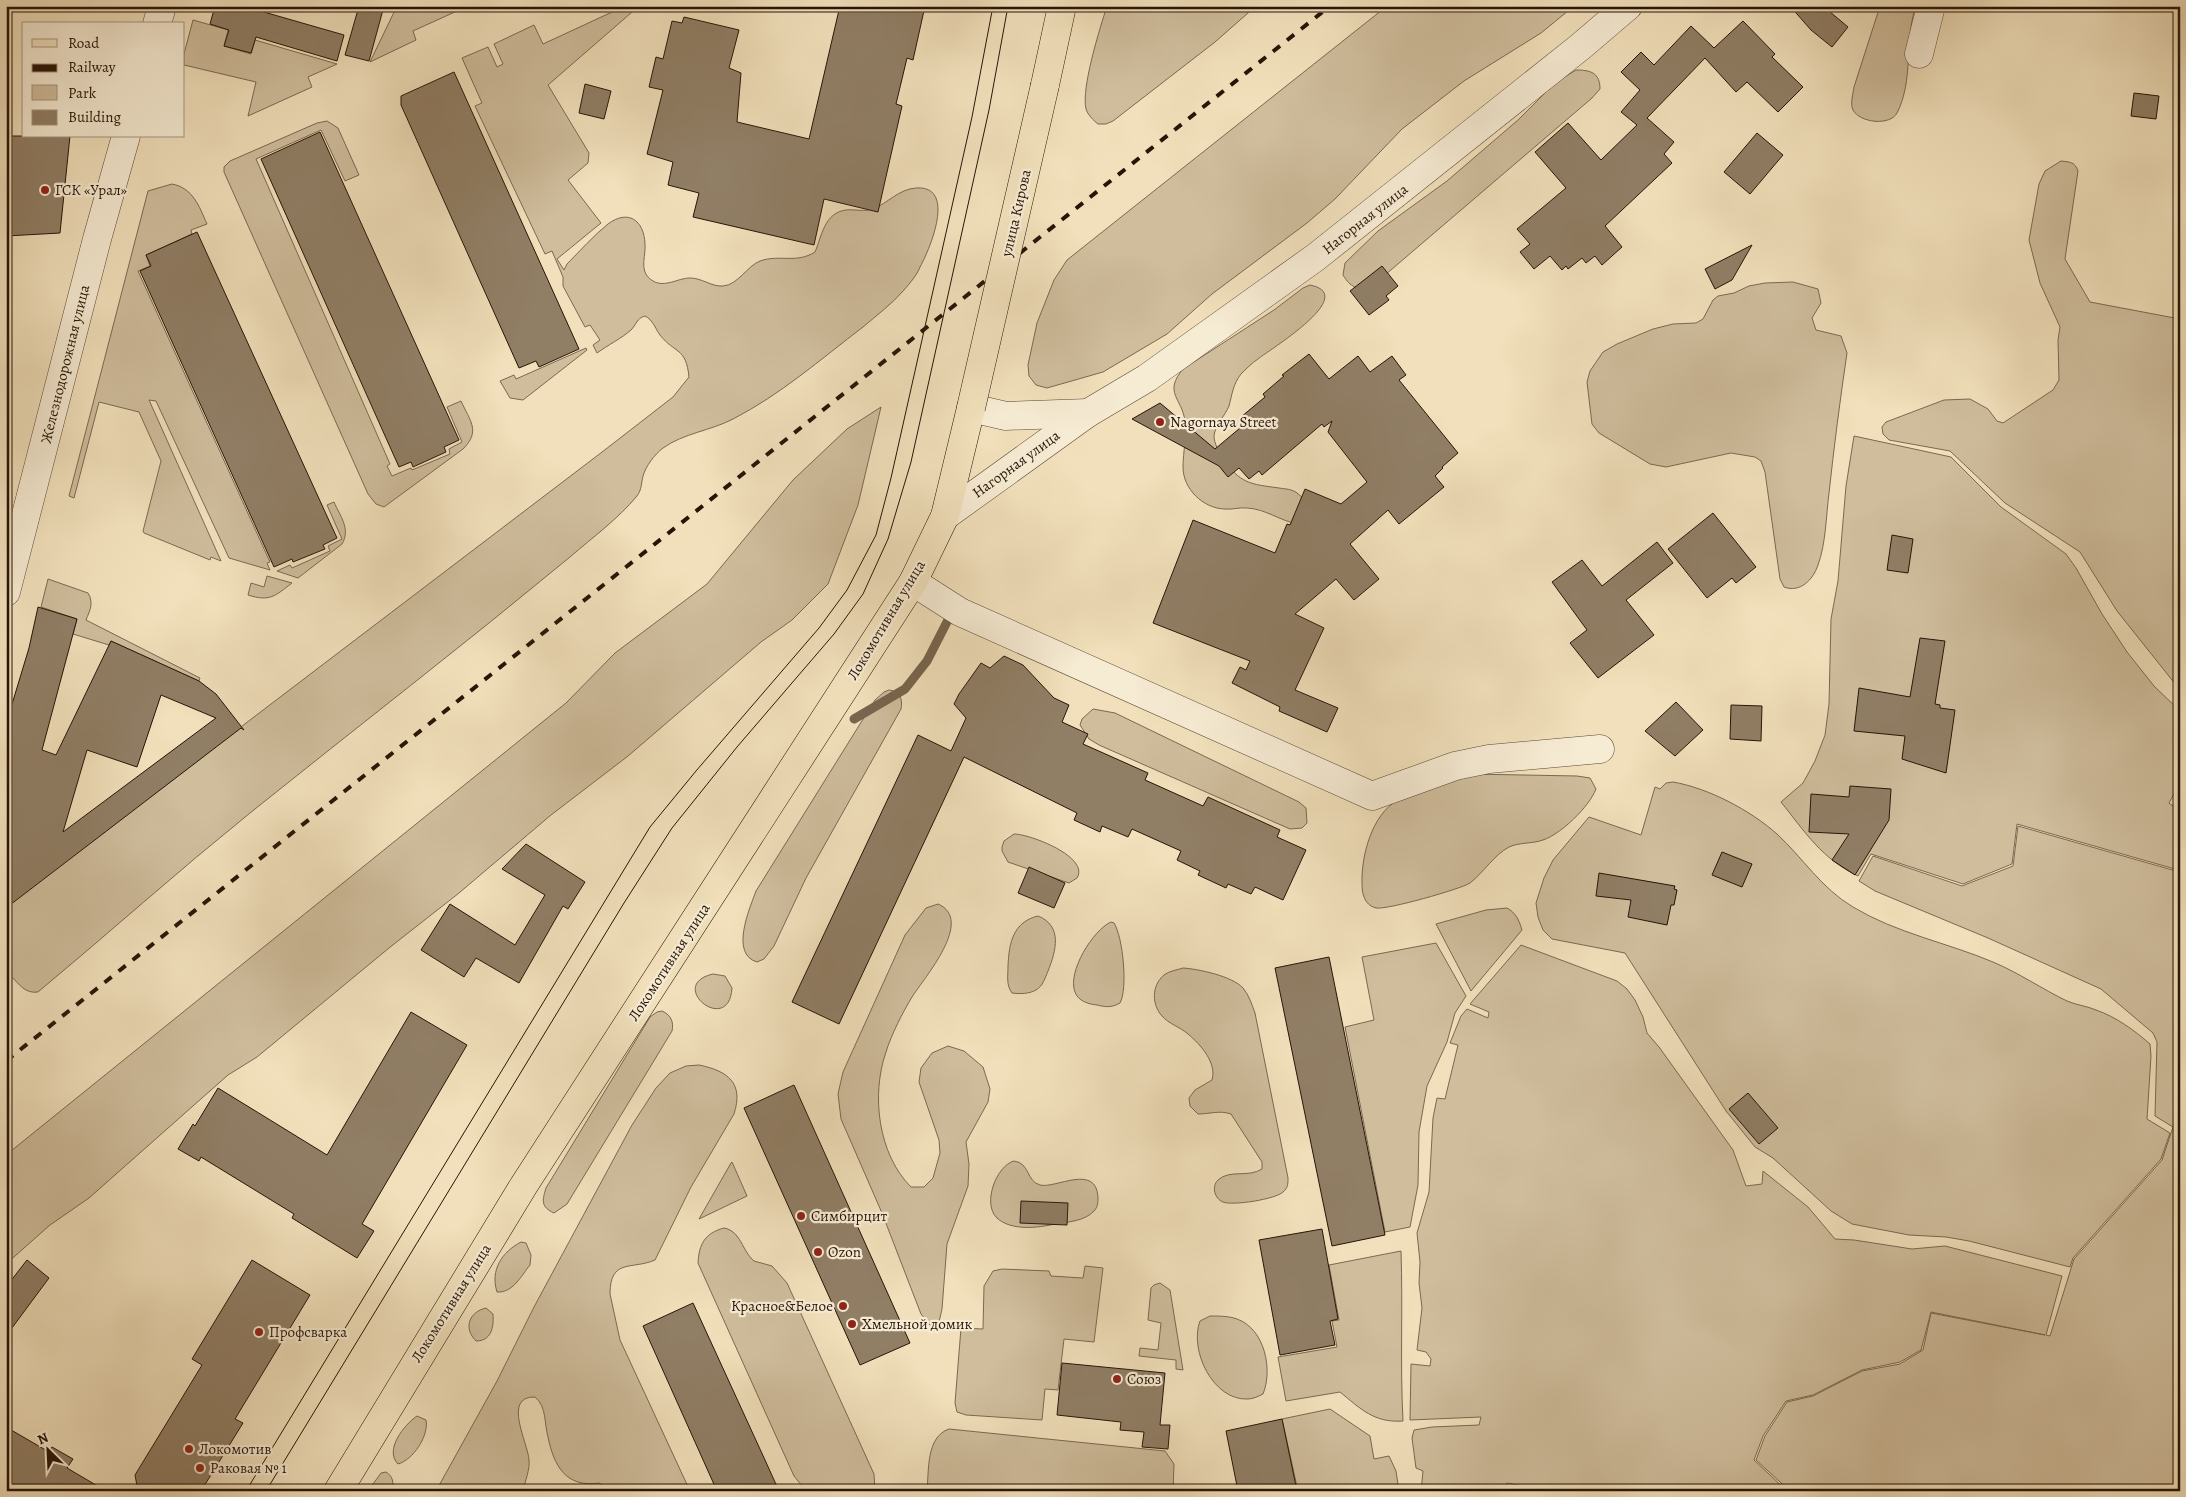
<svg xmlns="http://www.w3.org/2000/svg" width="2186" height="1497" font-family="Alegreya,serif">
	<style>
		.green { fill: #cfbd9c; stroke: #7b6852 }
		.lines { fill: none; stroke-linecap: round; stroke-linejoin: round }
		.stream { stroke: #77654e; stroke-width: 9 }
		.building { fill: #907e65; stroke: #271407; fill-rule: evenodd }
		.minor-casing { stroke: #5a4734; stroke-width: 29 }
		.major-casing { stroke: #271407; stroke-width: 29 }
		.minor { stroke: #f6ebd3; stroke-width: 28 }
		.major { stroke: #f1e0bb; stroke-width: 28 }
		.tram { stroke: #271407; stroke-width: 1 }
		.rail { stroke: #271407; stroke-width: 4; stroke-dasharray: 9 9; stroke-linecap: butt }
		.major-bridge-casing { stroke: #271407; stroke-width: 29; stroke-linecap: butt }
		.major-bridge { stroke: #f1e0bb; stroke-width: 28 }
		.poi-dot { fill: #8f2418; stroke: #f6ebd3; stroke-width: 2 }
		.labels { text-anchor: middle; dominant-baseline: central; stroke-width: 4.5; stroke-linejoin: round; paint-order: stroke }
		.poi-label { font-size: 15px; fill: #271407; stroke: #f6ebd3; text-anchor: start }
		.street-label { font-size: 15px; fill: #271407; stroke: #f6ebd3 }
	</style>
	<rect width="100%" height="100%" fill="#f1e0bb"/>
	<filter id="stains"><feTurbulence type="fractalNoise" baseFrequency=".004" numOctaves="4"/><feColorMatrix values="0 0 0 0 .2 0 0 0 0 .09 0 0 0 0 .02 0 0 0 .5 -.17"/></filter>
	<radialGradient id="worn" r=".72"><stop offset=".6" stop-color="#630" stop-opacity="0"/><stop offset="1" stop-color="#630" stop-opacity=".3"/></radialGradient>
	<!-- green -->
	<g class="green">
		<path d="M397 6H468L413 31 416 40 370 62Z"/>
		<path d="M625 6H639L548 85 589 153 588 163 568 180 601 223 557 259 564 270 567 264C580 251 593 236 608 224 628 209 644 220 645 244 646 257 638 272 653 281 665 288 678 278 690 278 702 278 712 287 723 286 738 285 747 266 760 261 780 254 796 264 815 252 822 236 824 213 846 210 855 209 863 212 873 209 888 203 899 189 916 188 957 185 930 249 920 267 917 275 910 283 904 290 892 304 877 315 863 327 821 359 780 395 733 419 710 431 684 433 663 448 654 455 646 466 643 476 641 484 642 489 637 496 618 519 593 537 570 557 465 644 357 727 250 813 178 871 109 933 38 992 25 994 19 984 11 976L6 977 7 905 606 449 673 397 689 377C686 347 675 354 660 335 655 328 653 320 645 316 637 318 636 325 631 330 622 338 608 345 597 353L593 345 600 340 590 325 585 327 563 286V277L552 251 545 254 475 106 482 103 462 58 488 47 497 67 503 64 494 44 534 25 543 44Z"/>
		<path d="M1107 6H1256L1215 42 1113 121 1106 124H1098C1093 120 1088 115 1086 109 1081 88 1100 28 1107 6Z"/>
		<path d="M1387 6H1574L1541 33 1464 81 1402 129 1335 199 1307 223 1212 294 1167 334 1103 372 1047 388 1036 385 1029 376 1028 365 1037 323 1054 280 1067 260Z"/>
		<path d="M1880 6H1916C1904 40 1914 80 1897 113 1890 126 1860 123 1853 110 1850 104 1853 94 1854 87Z"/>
		<path d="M193 20 228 30 224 46 251 54 255 40 337 64 308 77 312 87 248 116 256 82 184 65V54Z"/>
		<path d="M1576 70C1591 70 1600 73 1600 89L1592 98 1371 287C1356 289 1351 288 1343 275L1345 263 1378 231 1447 181 1518 120 1555 83Z"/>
		<path d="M327 121 338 128 359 175 345 181 321 130 256 159 390 464 387 466 392 476 411 468 412 470 450 454 449 449 462 442 447 407 461 401C470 421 481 431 463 449L384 507 376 504 368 494 224 172V167L230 161 317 123Z"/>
		<path d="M2061 161C2070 162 2075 162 2078 171L2065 259 2090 302 2180 319V690L2117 611 2080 552 2005 503 1950 451 1889 440 1883 434 1882 427 1886 422 1944 400 1970 399 1988 409 1997 421 2003 423 2053 390 2059 380 2058 340 2060 327 2040 283 2029 240 2039 184 2045 171Z"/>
		<path d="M172 184C193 188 199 206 207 224L191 230 192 234 146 255 150 266 138 271 270 562 267 563 270 570 229 558 156 401 149 400 221 561 211 557 210 560 144 533 143 531 161 461 139 412 99 402 74 498 69 496 148 191Z"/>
		<path d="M1793 282 1818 289 1821 303 1812 318 1816 330 1841 336 1847 353C1840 400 1834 447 1829 493 1826 516 1826 543 1818 565 1813 580 1800 593 1784 587L1780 579 1765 472 1761 461 1755 457 1731 453 1666 467 1650 464 1599 433 1592 424 1587 382 1590 371 1603 352 1617 344 1653 329 1673 324 1696 323 1703 319 1713 300 1718 296 1734 293 1749 286 1765 283Z"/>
		<path d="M1310 285C1360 295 1269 350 1258 359 1252 363 1246 369 1241 374 1233 384 1232 395 1229 406 1225 416 1215 425 1214 436 1214 443 1219 452 1222 457 1240 484 1250 484 1279 488 1285 489 1292 489 1297 493 1301 496 1305 500 1309 503L1298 524C1280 521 1266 509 1247 508 1240 507 1232 510 1224 509 1203 508 1183 489 1183 467 1183 452 1187 436 1185 421 1182 398 1163 393 1183 369L1274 310 1303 288Z"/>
		<path d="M586 348 587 350 523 400 510 398 500 381 514 375 516 379Z"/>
		<path d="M881 407 858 505 828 584 792 620 761 642 628 756 551 815 459 893 389 948 257 1057 228 1075 89 1198 50 1225 6 1264V1155L566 703 615 653 707 584 793 480 847 429Z"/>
		<path d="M1854 436 1951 457 2001 507 2066 554 2076 568 2102 614 2127 652 2154 686 2180 711V783L2169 803 2180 811V856L2175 869 2017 824 2012 864 1963 884 1871 854 1858 876C1822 859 1805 832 1781 802L1803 783 1815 761 1825 735 1829 704 1831 619 1838 581 1846 486Z"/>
		<path d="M334 502C340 516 351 529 342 544L298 578 277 571 290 565 292 568 330 551 328 546 342 539 327 505Z"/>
		<path d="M267 576 292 583C275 596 270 602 248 595L251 583 264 587Z"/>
		<path d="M48 579 88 593C94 603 90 610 86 620L200 678 199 681 111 641 109 645 73 634 77 619 41 607Z"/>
		<path d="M889 690C900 691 903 699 901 709L806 878 774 946 764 959 757 962C730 954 749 910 756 891L875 700 884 692Z"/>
		<path d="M1093 709 1115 713 1299 802 1306 808 1307 823 1302 828 1290 829 1099 745 1089 739 1080 725 1082 719Z"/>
		<path d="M1469 774 1577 776 1590 778 1596 789C1589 807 1561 834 1543 840 1532 844 1520 842 1509 847 1494 855 1484 872 1470 883 1461 889 1387 910 1376 908 1364 905 1362 893 1362 884 1361 856 1372 814 1398 800 1420 789 1446 783 1469 774Z"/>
		<path d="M1673 782C1708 788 1750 810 1777 834 1803 858 1821 888 1853 907 1896 933 1948 943 1993 962 2019 973 2042 989 2067 1001 2076 1005 2087 1006 2096 1010 2116 1017 2134 1030 2150 1044L2151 1056 2147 1119 2170 1133 2161 1159 2073 1258 2070 1267 1969 1241 1946 1237 1909 1235 1852 1224 1831 1211 1773 1158 1755 1147 1726 1111 1625 953 1552 939 1543 930 1538 917 1536 903 1544 878 1553 860 1589 817 1641 835 1655 787 1660 789 1666 783Z"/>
		<path d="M2018 826 2176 871 2180 862V1491H1790L1756 1460 1765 1436 1787 1402 1813 1396 1862 1371 1900 1364 1923 1350 1931 1313 2045 1335 1931 1312 1921 1350 1900 1362 1862 1370 1813 1395 1786 1401 1763 1436 1754 1460 1787 1491H1552L1507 1483 1505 1491H1421L1423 1471 1416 1468 1412 1438 1414 1430 1432 1427 1479 1425 1481 1417 1410 1420 1411 1364 1430 1366 1431 1359 1426 1352 1417 1350 1422 1308 1419 1283 1420 1262 1417 1233 1429 1192 1433 1118 1437 1098 1445 1099 1458 1045 1450 1043 1461 1016 1467 1009 1488 1018 1489 1012 1470 1004 1521 945 1617 981 1627 989 1635 1000 1643 1017 1647 1033 1659 1047 1733 1150 1746 1186 1762 1184 1763 1171 1808 1207 1835 1239 1854 1240 1912 1249 1945 1246 2062 1276 2046 1335 2050 1336 2074 1259 2162 1160 2173 1127 2155 1116 2157 1042 2153 1033 2101 989 1988 938 1875 891 1859 881 1873 856 1962 886 2013 866Z"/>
		<path d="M1014 834C1030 834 1090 857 1077 878L1069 883 1008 862 1002 851V847L1004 841Z"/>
		<path d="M938 904C975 920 924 978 912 997 903 1012 891 1035 886 1052 871 1095 878 1154 911 1187H924L933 1178 940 1153 939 1140 919 1082 921 1068 932 1053 948 1046 964 1051 983 1067 990 1089 988 1102 966 1142 969 1164 968 1186 947 1244 942 1309 939 1322 935 1325H930L921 1314 882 1213 841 1119 838 1094 843 1072 905 935 926 908Z"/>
		<path d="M1507 908C1516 913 1519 920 1522 930L1471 991 1436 924 1486 910Z"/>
		<path d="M1038 916C1063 926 1056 951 1048 971 1045 978 1043 986 1036 990 1029 994 1020 994 1012 993 1006 985 1008 976 1008 966 1009 943 1013 922 1038 916Z"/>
		<path d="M1111 922 1114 923C1123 937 1128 989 1120 1003 1111 1008 1106 1007 1097 1005 1088 1004 1078 1001 1075 992 1067 972 1093 930 1111 922Z"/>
		<path d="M1436 943 1466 996 1455 1013 1447 1042 1427 1086 1419 1132 1418 1185 1410 1227 1385 1232 1345 1027 1374 1020 1362 957Z"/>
		<path d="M1183 968C1198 969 1232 976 1243 988 1249 995 1252 1005 1255 1013L1288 1178C1288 1184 1288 1188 1283 1192 1276 1199 1233 1206 1223 1202 1215 1199 1211 1187 1218 1180 1230 1169 1248 1178 1262 1169V1162L1231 1114C1219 1110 1210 1114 1198 1114L1190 1106 1189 1098 1195 1090 1212 1080C1217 1063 1201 1045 1188 1034 1180 1027 1169 1024 1162 1016 1152 1005 1151 986 1164 975 1169 971 1177 970 1183 968Z"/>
		<path d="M713 974 725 976 732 988C729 1037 665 985 713 974Z"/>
		<path d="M662 1011C671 1015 674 1022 672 1031L567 1204 554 1213C541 1207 542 1201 546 1188L650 1017 657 1012Z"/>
		<path d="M699 1065C728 1071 744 1083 734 1114L691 1187 655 1260C632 1270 610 1258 610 1294L620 1340 690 1491H612L599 1483C566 1488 554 1466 548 1437 544 1423 547 1407 535 1397 502 1396 528 1443 529 1460 530 1470 525 1481 523 1491H436L497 1381 534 1307 632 1125 656 1088 670 1073 686 1066Z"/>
		<path d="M1014 1161C1030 1163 1026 1181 1040 1185 1055 1189 1096 1163 1098 1197 1098 1202 1098 1207 1094 1211 1085 1221 1068 1222 1055 1224 1038 1228 1011 1231 997 1218 982 1204 996 1166 1014 1161Z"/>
		<path d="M732 1162 747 1196 699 1219 731 1163Z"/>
		<path d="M724 1228C741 1231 742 1251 754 1261L772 1266 787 1283 874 1474 875 1491H806L794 1476 698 1263C699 1244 705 1233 724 1228Z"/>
		<path d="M521 1242 526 1243 531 1255 530 1265C521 1276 513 1293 497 1292 490 1270 502 1252 521 1242Z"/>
		<path d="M1401 1251C1403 1308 1400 1364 1403 1421 1374 1423 1361 1409 1340 1392L1286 1401 1278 1357 1337 1347 1332 1321 1339 1320 1329 1265Z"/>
		<path d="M1085 1266 1103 1268 1094 1342 1064 1339 1058 1390 1045 1389 1042 1420 966 1415 957 1412 955 1403 961 1328 983 1329 984 1286 993 1271 1002 1269 1049 1271 1051 1276 1083 1278Z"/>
		<path d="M1160 1283 1170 1290 1183 1370 1176 1369V1360L1139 1356 1140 1348 1158 1350 1161 1323 1148 1320 1151 1288 1154 1285Z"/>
		<path d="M486 1308 493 1314C494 1328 491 1341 476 1341 463 1328 469 1312 486 1308Z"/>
		<path d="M1210 1316C1219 1316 1229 1316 1237 1319 1265 1329 1273 1370 1263 1394 1259 1396 1253 1399 1248 1399 1213 1401 1189 1350 1200 1321Z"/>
		<path d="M1330 1409 1370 1436 1374 1459 1389 1456 1396 1471 1399 1491H1298L1282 1419Z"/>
		<path d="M417 1416 426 1420C429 1436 413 1460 398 1464 384 1450 404 1425 417 1416Z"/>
		<path d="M949 1429 1165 1451 1174 1464 1173 1491H927C929 1470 926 1437 949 1429Z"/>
		<path d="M386 1472C393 1476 394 1483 392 1491H368L381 1473Z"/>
	</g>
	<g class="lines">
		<!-- stream -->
		<path class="stream" d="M854 719 905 689 927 661 949 618"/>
	</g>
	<!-- building -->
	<g class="building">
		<path d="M215 6H243L344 35 337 61 256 37 251 53 224 46 229 30 210 24Z"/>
		<path d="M359 6H384L369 61 345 55Z"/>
		<path d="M842 6H925L913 60 907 58 896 104 902 106 878 212 824 199 814 245 693 217 699 193 668 185 673 162 647 154 663 90 649 87 656 57 663 59 672 21 682 23 684 17 739 30 729 68 741 73 737 122 809 139 839 10H841Z"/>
		<path d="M1790 6H1823L1848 27 1832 47 1811 30Z"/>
		<path d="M1743 21 1775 54 1772 57 1803 87 1778 112 1747 82 1736 92 1705 58 1647 118 1674 142 1664 154 1672 163 1605 226 1622 247 1602 265 1595 256 1586 263 1582 258 1568 269 1566 266 1562 270 1550 256 1534 269 1520 252 1530 244 1517 229 1566 188 1535 152 1568 123 1601 160 1637 125 1621 112 1640 90 1621 72 1641 52 1654 65 1691 26 1714 48Z"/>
		<path d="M454 72 579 349 539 367 536 361 519 368 401 105V96Z"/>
		<path d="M585 84 611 91 604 119 579 113Z"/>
		<path d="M2134 93 2159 96 2156 119 2131 116Z"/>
		<path d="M320 132 459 440 444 447 446 452 413 467 411 462 399 467 261 159Z"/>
		<path d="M1757 133 1783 155 1750 194 1724 172Z"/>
		<path d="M6 136H70L60 233 6 236Z"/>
		<path d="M197 232 337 538 323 545 325 549 293 562 292 559 274 567 140 271 151 266 146 255Z"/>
		<path d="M1752 245 1732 280 1715 289 1705 269Z"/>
		<path d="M1382 266 1398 286 1386 296 1389 300 1369 315 1350 291Z"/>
		<path d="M1309 354 1329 379 1358 356 1370 372 1392 356 1406 375 1399 380 1458 453 1442 467 1443 468 1435 476 1444 487 1399 524 1388 510 1350 544 1379 579 1354 600 1336 579 1295 614 1324 628 1295 690 1338 708 1327 732 1279 711 1280 707 1232 683 1240 667 1246 670 1250 661 1153 623 1193 520 1275 553 1287 524 1290 525 1305 489 1341 504 1367 482 1328 432 1332 421 1324 427 1322 424 1262 475 1259 471 1249 479 1239 468 1228 477 1219 466 1132 419 1160 403 1215 449 1246 423 1241 417 1265 397 1263 394 1284 376 1282 375Z"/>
		<path d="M1713 513 1756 567 1736 583 1732 578 1707 598 1668 549Z"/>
		<path d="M1892 535 1913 539 1908 573 1887 570Z"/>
		<path d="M1657 542 1673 563 1626 600 1654 635 1598 678 1570 643 1587 630 1552 582 1582 560 1602 586Z"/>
		<path d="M38 607 77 619 42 750 56 755 111 641 199 681 216 694 244 730 241 728 6 908V724L29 648ZM161 695 216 718 63 832 87 750 137 767Z"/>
		<path d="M1920 638 1945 641 1935 704 1940 705V708L1955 710 1946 773 1902 759 1905 736 1854 731 1859 688 1910 697Z"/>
		<path d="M1004 656 1023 665 1054 698 1069 705 1062 722 1088 734 1083 744 1148 773 1145 780 1203 806 1208 797 1280 830 1277 837 1306 850 1283 900 1255 887 1251 894 1228 884 1226 888 1198 875 1200 871 1177 860 1181 851 1132 829 1128 837 1102 826 1100 832 1074 820 1077 813 964 757 839 1024 792 1002 918 735 951 751 966 718 954 704 959 694 981 663 990 668Z"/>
		<path d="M1676 702 1703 730 1675 756 1645 731Z"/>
		<path d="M1731 705 1762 706 1761 741 1730 739Z"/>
		<path d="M1850 786 1891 789 1889 820 1855 875 1832 860 1849 834 1809 832 1811 794 1849 797Z"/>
		<path d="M526 844 585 882 568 909 563 906 519 983 476 958 464 977 421 950 450 904 515 945 545 895 502 869Z"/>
		<path d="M1722 852 1752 864 1742 887 1712 875Z"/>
		<path d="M1029 867 1065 883 1054 908 1018 893Z"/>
		<path d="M1599 873 1675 886 1674 889 1677 890 1674 905H1671L1667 925 1628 917 1631 900 1596 896Z"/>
		<path d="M1329 957 1385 1235 1332 1246 1275 968Z"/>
		<path d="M411 1012 467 1045 362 1224 374 1231 357 1258 292 1218 294 1214 201 1157 199 1161 178 1149 193 1124 195 1126 218 1088 327 1155Z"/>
		<path d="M794 1085 910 1343 860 1365 744 1108Z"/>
		<path d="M1748 1093 1778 1128 1759 1144 1729 1109Z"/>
		<path d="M1021 1201 1068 1203 1067 1225 1020 1223Z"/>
		<path d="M1322 1229 1338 1319 1330 1321 1335 1345 1280 1355 1259 1240Z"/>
		<path d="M27 1260 49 1278 6 1336V1287Z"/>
		<path d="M252 1260 310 1295 235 1419 243 1423 201 1491H138L135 1475 202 1365 192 1359Z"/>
		<path d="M693 1303 765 1460 779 1491H717L643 1326Z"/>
		<path d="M1062 1363 1165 1373 1160 1425H1170L1168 1449 1142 1447 1144 1432 1120 1430 1121 1422 1057 1415Z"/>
		<path d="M1282 1419 1297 1491H1238L1226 1431Z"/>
		<path d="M6 1427 49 1452 52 1447 73 1459 67 1468 106 1491H18L6 1484Z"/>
	</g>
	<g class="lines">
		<defs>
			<g id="minor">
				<path d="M157 24 162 6"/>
				<path d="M1919 54 1931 6"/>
				<path d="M971 408 1006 416 1088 413"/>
				<path d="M945 516 1088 413 1147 378 1316 257 1580 47 1628 6"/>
				<path d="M913 582 960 612 1372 796 1455 766 1489 759 1600 749"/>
				<path d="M6 592 97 239 126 136"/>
			</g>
			<g id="major">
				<path d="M1045 85 1062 6"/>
				<path d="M338 1491 524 1185 913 582 945 516 971 408"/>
			</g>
		</defs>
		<!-- minor casing -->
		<use href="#minor" class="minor-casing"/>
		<!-- major casing -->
		<use href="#major" class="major-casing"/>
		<!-- minor -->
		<use href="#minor" class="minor"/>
		<!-- major -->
		<use href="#major" class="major"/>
		<!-- tram -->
		<g class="tram">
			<path d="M246 1491 650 827 696 771 819 628 847 590 876 535 891 478 972 117 993 6"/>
			<path d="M266 1491 624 903 672 828 737 747 834 634 863 594 888 539 911 462 989 110 1008 6"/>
		</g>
		<!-- rail -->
		<path class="rail" d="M6 1061 1330 6"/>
		<defs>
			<path id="major-bridge" d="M971 408 1045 85"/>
		</defs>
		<!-- major-bridge casing -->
		<use href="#major-bridge" class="major-bridge-casing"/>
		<!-- major-bridge -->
		<use href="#major-bridge" class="major-bridge"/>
	</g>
	<!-- markers -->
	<g class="poi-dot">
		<circle cx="45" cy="190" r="5"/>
		<circle cx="1160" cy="422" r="5"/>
		<circle cx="801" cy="1216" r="5"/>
		<circle cx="818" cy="1252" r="5"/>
		<circle cx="843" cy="1306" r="5"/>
		<circle cx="852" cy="1324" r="5"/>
		<circle cx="259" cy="1332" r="5"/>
		<circle cx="1117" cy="1379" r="5"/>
		<circle cx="189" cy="1449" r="5"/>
		<circle cx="200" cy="1468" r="5"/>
	</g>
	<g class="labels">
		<!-- poi labels -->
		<g class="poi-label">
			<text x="55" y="190">ГСК «Урал»</text>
			<text x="1170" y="422">Nagornaya Street</text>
			<text x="811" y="1216">Симбирцит</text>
			<text x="828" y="1252">Ozon</text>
			<text x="833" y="1306" text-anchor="end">Красное&amp;Белое</text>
			<text x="862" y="1324">Хмельной домик</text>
			<text x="269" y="1332">Профсварка</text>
			<text x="1127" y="1379">Союз</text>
			<text x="199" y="1449">Локомотив</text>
			<text x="210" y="1468">Раковая № 1</text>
		</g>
		<!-- street labels -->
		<g class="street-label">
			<text transform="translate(1016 213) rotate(-77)">улица Кирова</text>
			<text transform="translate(1365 219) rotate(-38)">Нагорная улица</text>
			<text transform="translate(65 364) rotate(-76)">Железнодорожная улица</text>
			<text transform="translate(1016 464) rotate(-36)">Нагорная улица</text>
			<text transform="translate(886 620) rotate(-59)">Локомотивная улица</text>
			<text transform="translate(669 962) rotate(-57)">Локомотивная улица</text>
			<text transform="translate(451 1303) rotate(-58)">Локомотивная улица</text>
		</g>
	</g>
	<!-- margin -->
	<rect width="2186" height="1497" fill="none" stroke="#f1e0bb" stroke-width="25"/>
	<rect x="8" y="8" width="2171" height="1482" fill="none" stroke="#271407" stroke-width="2.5"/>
	<rect x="12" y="12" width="2161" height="1472" fill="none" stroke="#271407"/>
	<!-- legend -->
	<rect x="22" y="22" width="162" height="115" fill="#f6ebd3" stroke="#a39581"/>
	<rect x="32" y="39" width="25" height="8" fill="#f1e0bb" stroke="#a39581"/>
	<text x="68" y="48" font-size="15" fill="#271407">Road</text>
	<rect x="32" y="64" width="25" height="8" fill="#271407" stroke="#a39581"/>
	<text x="68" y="72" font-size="15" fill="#271407">Railway</text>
	<rect x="32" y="85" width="25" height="15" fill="#cfbd9c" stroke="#a39581"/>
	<text x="68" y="98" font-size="15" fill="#271407">Park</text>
	<rect x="32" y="110" width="25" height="15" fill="#907e65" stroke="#a39581"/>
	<text x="68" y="122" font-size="15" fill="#271407">Building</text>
	<!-- north arrow -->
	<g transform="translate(48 1450) rotate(336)" stroke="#f6ebd3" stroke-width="4" paint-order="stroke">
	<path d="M0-4L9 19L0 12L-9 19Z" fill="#271407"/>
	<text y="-8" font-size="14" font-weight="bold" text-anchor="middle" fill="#271407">N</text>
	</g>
	<rect width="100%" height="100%" filter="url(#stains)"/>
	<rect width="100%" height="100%" fill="url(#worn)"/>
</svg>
